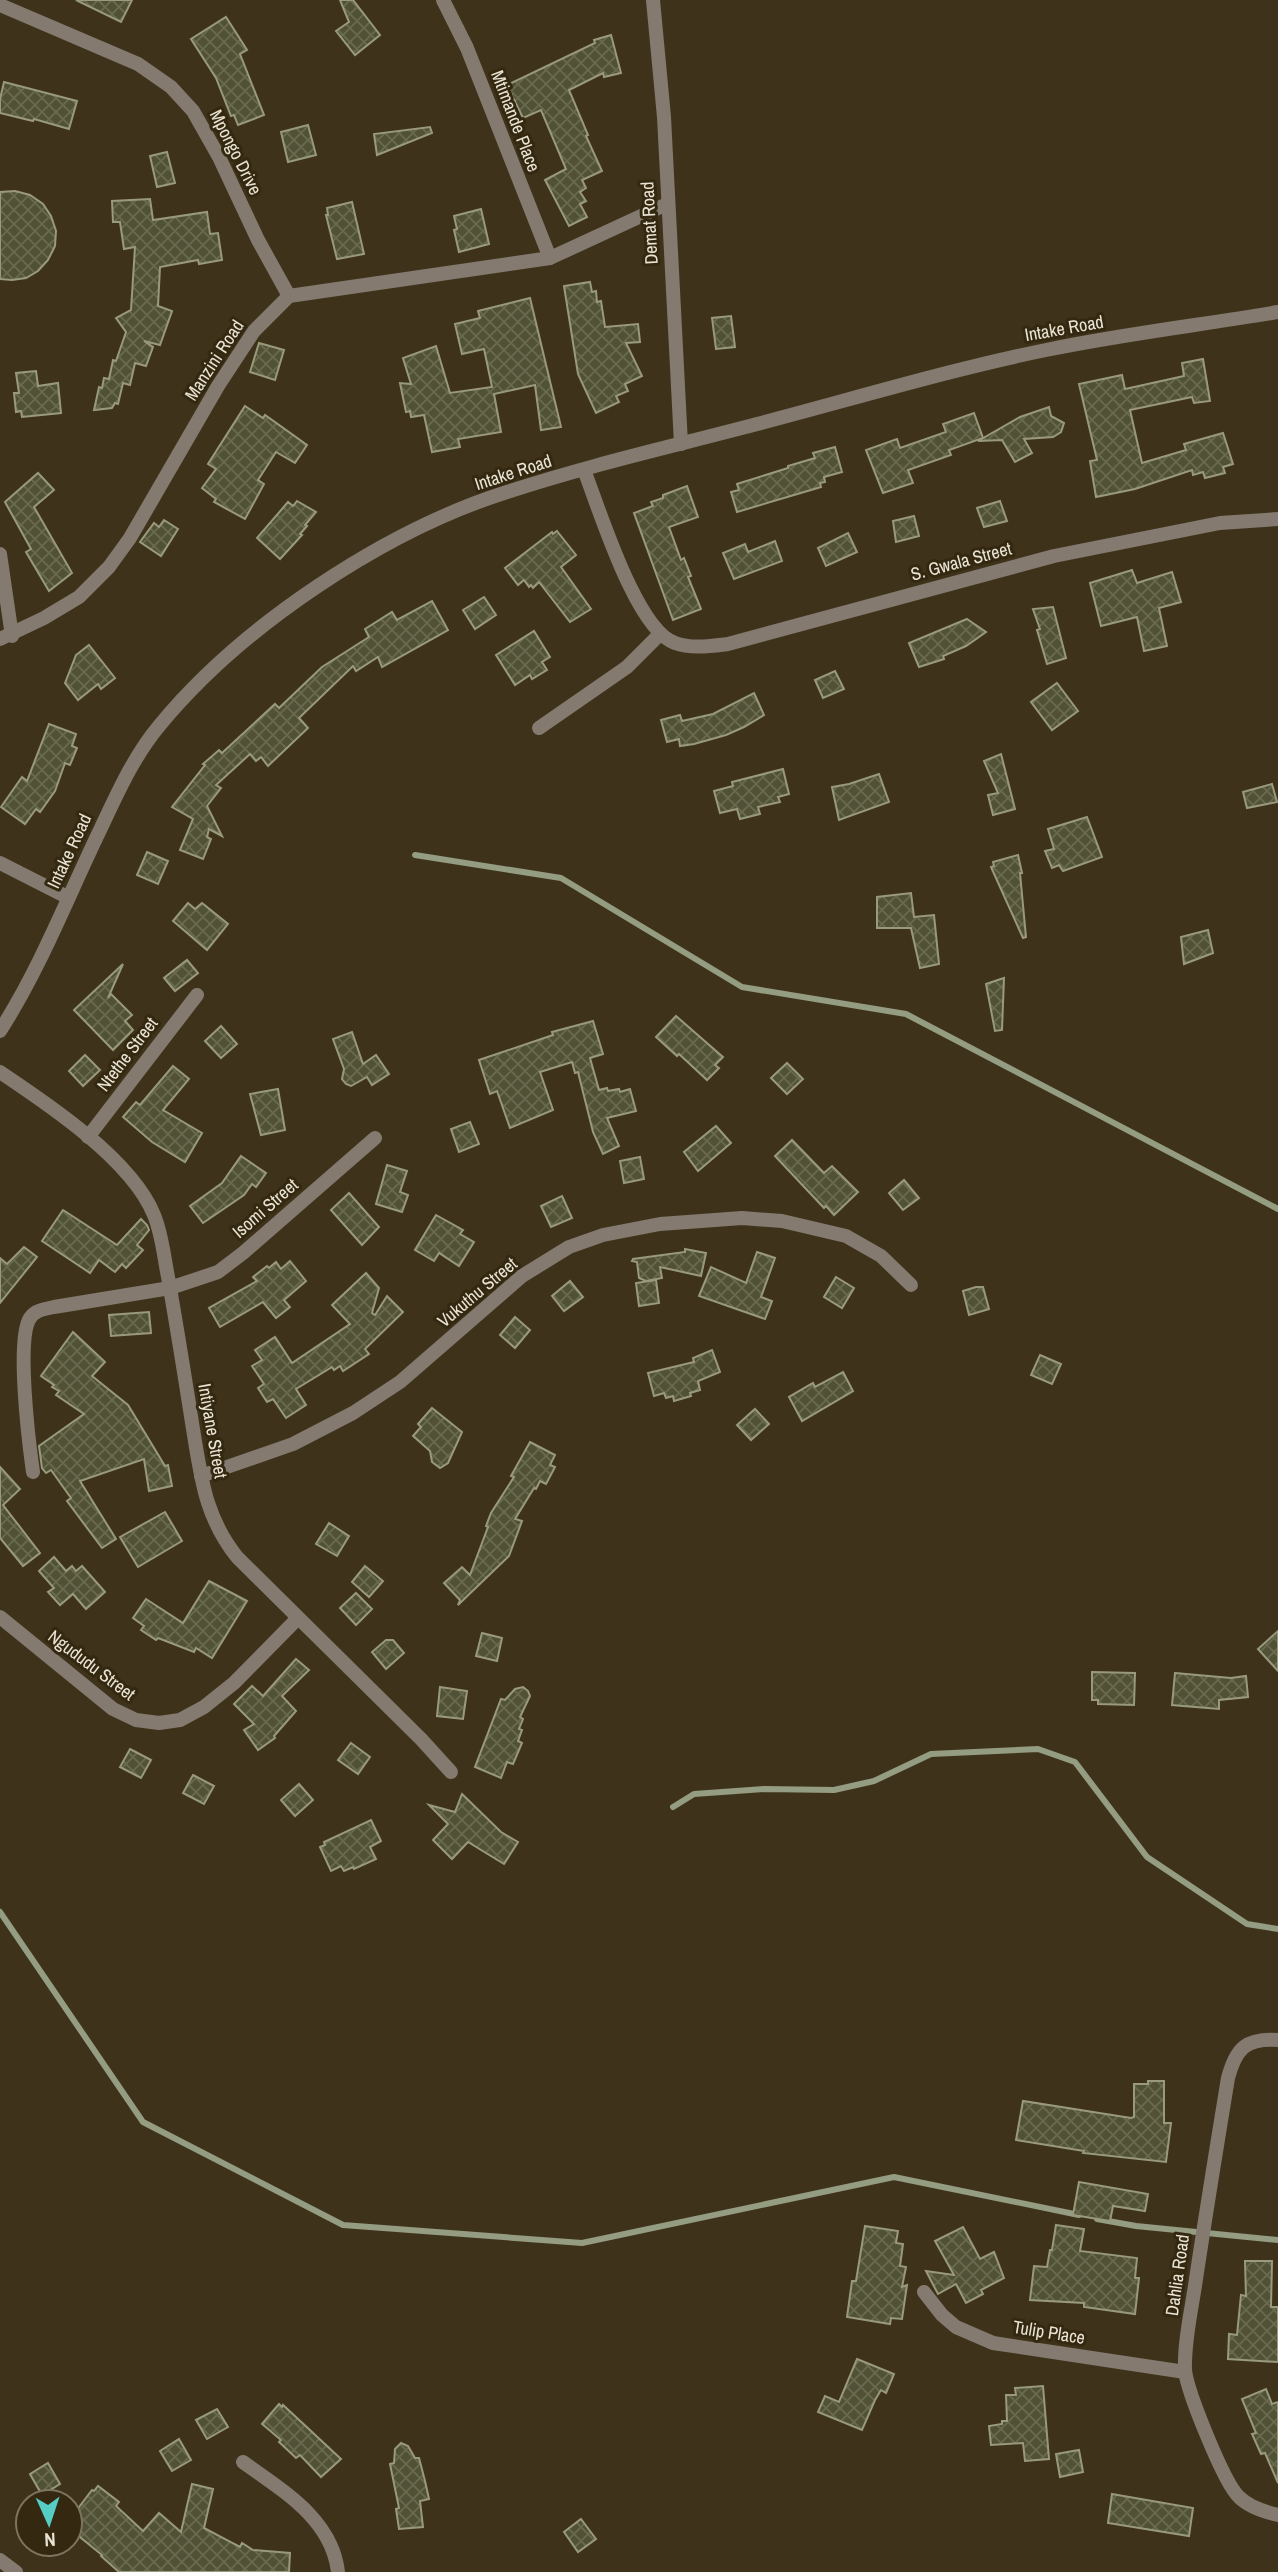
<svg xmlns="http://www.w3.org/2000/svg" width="1278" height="2572" font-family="'Archivo Narrow',sans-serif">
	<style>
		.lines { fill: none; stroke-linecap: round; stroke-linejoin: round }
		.stream { stroke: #949c81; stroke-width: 6 }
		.building { fill: url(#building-cross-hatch); stroke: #99997b; stroke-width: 2 }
		.minor { stroke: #847a70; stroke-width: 14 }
		.tertiary { stroke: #847a70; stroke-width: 14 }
		.labels { text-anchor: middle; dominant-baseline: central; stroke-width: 6; stroke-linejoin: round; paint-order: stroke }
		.street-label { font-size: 18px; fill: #eae4d5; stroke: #342910 }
	</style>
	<defs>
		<pattern id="building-cross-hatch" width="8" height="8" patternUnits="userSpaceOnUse" patternTransform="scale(1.75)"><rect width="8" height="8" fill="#515135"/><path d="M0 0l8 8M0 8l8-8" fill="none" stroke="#6a6a51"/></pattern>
	</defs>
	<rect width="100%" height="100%" fill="#3e331a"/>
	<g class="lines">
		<!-- stream -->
		<g class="stream">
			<path d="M415 855 561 878 742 987 906 1014 1278 1209"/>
			<path d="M673 1807 694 1794 764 1789 834 1790 874 1781 931 1754 1038 1749 1075 1762 1147 1857 1247 1924 1278 1929"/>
			<path d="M0 1912 143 2122 343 2225 582 2243 894 2177 1079 2215"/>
			<path d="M1097 2219 1136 2226 1278 2240"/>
		</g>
	</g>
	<!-- building -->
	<g class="building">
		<path d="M76 0H132L121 22Z"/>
		<path d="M340 0H353L380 35 355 55 336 31 349 22Z"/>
		<path d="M226 17 247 50 240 54 264 115 238 125 234 115 231 116 216 78 191 39Z"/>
		<path d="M611 35 621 73 604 77 603 73 569 90 588 135 586 136 602 171 582 180 586 188 580 192 586 201 580 204 587 217 569 226 545 180 566 169 541 110 523 118 507 85 595 43 594 40Z"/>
		<path d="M4 82 77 101 69 129 34 119 33 121 0 113V99Z"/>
		<path d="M308 125 316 155 288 162 281 132Z"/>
		<path d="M430 127 432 133 377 155 374 134Z"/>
		<path d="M167 152 175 183 157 187 150 156Z"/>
		<path d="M15 191 30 195 43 204 51 216 56 231 55 246 48 260 38 271 26 278 12 280 0 279V192Z"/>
		<path d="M150 199 153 220 207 212 210 234 218 233 222 260 199 264 198 260 160 267 158 306 172 311 160 345 144 341 153 347 146 366 135 363 130 385 123 383 118 404 115 403 112 408 94 410 99 387 102 388 104 378 109 379 113 360 116 361 126 332 116 318 131 310 135 247 124 249 120 222H113L112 201Z"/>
		<path d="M352 202 364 254 337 259 326 215H328L327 208Z"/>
		<path d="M481 209 489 244 459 252 454 230 457 229 454 216Z"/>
		<path d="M590 282 592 292 596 291 597 302 601 301 605 327 638 324 640 342 626 343 642 376 625 384 628 391 616 396 619 402 596 413 578 374 564 286Z"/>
		<path d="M530 298 561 427 541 430 535 385 494 394 501 432 458 439 460 447 432 452 424 415 411 417 410 411 406 412 400 383 411 384 403 358 436 346 450 393 492 387 484 349 462 354 455 324 480 318 478 311Z"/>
		<path d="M731 316 735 347 716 349 712 318Z"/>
		<path d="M259 343 284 350 275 380 250 372Z"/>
		<path d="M1203 359 1210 401 1194 403 1192 397 1130 410 1142 463 1186 450 1184 444 1223 433 1233 464 1223 467 1225 473 1205 478 1203 472 1193 475 1192 470 1135 489 1096 497 1090 461 1097 460 1079 384 1122 375 1125 389 1184 376 1182 363Z"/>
		<path d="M36 371 38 386 58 383 61 413 22 417 21 411 16 412 14 393H19L16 373Z"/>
		<path d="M245 406 263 418 265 415 307 445 295 463 276 452 258 480 264 484 245 519 214 502 216 499 202 488 216 469 208 464Z"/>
		<path d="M1049 407 1051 416 1064 423 1061 432 1053 437 1024 439 1032 453 1015 462 1002 440 978 441 1020 417Z"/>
		<path d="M974 413 983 438 949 450 951 455 908 470 913 483 883 493 866 450 897 439 900 448 946 432 943 424Z"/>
		<path d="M835 447 842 472 824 477 825 482 820 483 821 487 737 512 731 492 739 490 737 484 788 468V466L815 458 813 453Z"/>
		<path d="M38 473 54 490 34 507 72 573 49 591 26 552 31 549 5 502Z"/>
		<path d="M687 486 698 517 669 527 681 560 684 558 691 576 688 577 701 609 673 620 634 513 653 506 651 502 663 498V495Z"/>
		<path d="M297 501 316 512 305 525 307 526 300 534 302 535 280 559 257 538 288 502 293 506Z"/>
		<path d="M1000 501 1007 521 984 527 977 508Z"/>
		<path d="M914 516 919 536 896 542 893 521Z"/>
		<path d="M164 520 178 529 161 556 140 542 154 523 159 527Z"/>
		<path d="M557 531 576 555 561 567 591 609 570 622 539 582 533 588 531 585 529 587 524 580 518 585 505 568 552 532 553 534Z"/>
		<path d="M848 533 857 552 826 566 818 548Z"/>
		<path d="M775 541 782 561 734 579 723 553 745 544 748 552Z"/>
		<path d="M1132 570 1137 583 1172 572 1181 602 1159 608 1167 646 1144 651 1137 617 1101 626 1090 583Z"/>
		<path d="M484 597 496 615 475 629 463 610Z"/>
		<path d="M432 601 448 630 382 667 378 657 356 671 353 666 299 718 308 728 268 766 261 757 256 761 250 754 216 785 221 788 207 806 222 836 209 829 207 837 211 839 203 859 180 850 193 819 172 807 205 765 203 764 219 750 222 753 275 704 279 708 322 667 369 637 365 629 392 612 397 620Z"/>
		<path d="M1053 607 1066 658 1047 664 1037 630 1040 629 1033 609Z"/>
		<path d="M967 619 986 632 966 646 943 656 944 659 919 667 909 643Z"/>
		<path d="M534 631 550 657 542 662 547 670 532 679 530 675 515 685 496 655Z"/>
		<path d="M89 645 115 678 101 689 98 684 78 700 65 683 76 655Z"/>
		<path d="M835 671 844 689 823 698 815 680Z"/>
		<path d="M1057 683 1078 711 1052 730 1031 702Z"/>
		<path d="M754 693 764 715 744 727 726 735 694 744 680 746 679 739 667 742 661 720 680 715 682 721 713 714Z"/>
		<path d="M49 724 76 734 72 746 77 748 70 765 65 763 55 791 40 812 36 809 25 824 1 807 22 777 27 781Z"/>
		<path d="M1001 754 1015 809 993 815 988 795 998 793 984 761Z"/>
		<path d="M783 769 789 794 778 797 780 802 758 807 760 814 740 819 737 809 720 813 714 791 733 786 732 782Z"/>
		<path d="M879 774 889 802 839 820 832 787 849 784Z"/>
		<path d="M1272 784 1277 802 1247 808 1243 792Z"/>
		<path d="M1087 817 1102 857 1063 871 1059 865 1052 868 1045 851 1054 849 1048 829Z"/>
		<path d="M147 852 168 861 158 884 137 875Z"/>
		<path d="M1018 855 1022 873H1020L1026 937 1023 938 991 867 994 866 993 862Z"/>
		<path d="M911 893 914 917 934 915 939 964 920 968 911 928H877V897Z"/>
		<path d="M188 903 195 909 202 903 228 924 207 950 173 921Z"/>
		<path d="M1208 930 1213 953 1184 964 1181 937Z"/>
		<path d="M187 960 198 973 175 991 164 978Z"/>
		<path d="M123 964 108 998 111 994 132 1015 125 1021 133 1030 113 1050 74 1010Z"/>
		<path d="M1004 978 1002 1030 995 1031 986 984Z"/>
		<path d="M676 1016 723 1057 715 1065 719 1068 707 1080 679 1054 677 1056 656 1037Z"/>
		<path d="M593 1021 603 1054 590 1058 599 1090 607 1088 608 1091 619 1089 620 1092 630 1089 636 1111 607 1118 619 1146 603 1154 593 1132 578 1072 575 1073 572 1062 540 1072 553 1110 510 1128 497 1091 490 1094 479 1060 553 1035 552 1032Z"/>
		<path d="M221 1026 237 1044 221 1058 205 1041Z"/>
		<path d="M352 1032 363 1064 376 1055 389 1074 372 1085 367 1077 351 1086 346 1084 342 1079 344 1069 333 1039Z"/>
		<path d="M85 1055 100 1070 83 1086 69 1071Z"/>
		<path d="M787 1063 803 1079 787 1094 771 1078Z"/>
		<path d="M173 1066 189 1079 163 1110 202 1133 185 1162 152 1142 123 1117 136 1102 140 1105Z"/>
		<path d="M278 1089 285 1130 261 1135 250 1094Z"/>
		<path d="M470 1122 479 1144 459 1152 451 1129Z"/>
		<path d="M716 1126 731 1143 698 1171 684 1152Z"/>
		<path d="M792 1140 824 1173 832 1166 858 1192 834 1215 826 1206 824 1208 775 1156Z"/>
		<path d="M241 1156 266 1173 256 1187 252 1184 244 1195 203 1223 190 1206 222 1183Z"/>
		<path d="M640 1157 644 1179 624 1183 620 1161Z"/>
		<path d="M387 1165 407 1171 400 1192 408 1195 402 1212 376 1204Z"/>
		<path d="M904 1180 919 1198 903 1210 889 1193Z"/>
		<path d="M349 1193 379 1227 362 1245 331 1210Z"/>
		<path d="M562 1196 572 1218 551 1227 541 1206Z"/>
		<path d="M63 1210 117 1245 141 1219 147 1225 149 1230 137 1245 143 1250 126 1268 122 1264 115 1272 99 1260 90 1273 42 1241Z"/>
		<path d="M436 1215 463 1230 460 1234 474 1242 459 1266 439 1253 434 1261 415 1250Z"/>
		<path d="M24 1247 37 1257 0 1303V1258L7 1264Z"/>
		<path d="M685 1249 706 1253 701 1276 660 1267 662 1278 646 1281 639 1278 637 1262 632 1261 633 1259 685 1252Z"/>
		<path d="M757 1252 775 1258 761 1297 772 1301 765 1319 699 1296 711 1267 746 1283Z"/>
		<path d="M290 1261 306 1281 284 1300 290 1307 276 1318 263 1302 220 1327 209 1308 257 1281 253 1277 267 1266 269 1268 276 1262 281 1269Z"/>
		<path d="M366 1273 379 1288 372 1313 375 1315 387 1296 403 1312 365 1349 369 1354 343 1371 340 1366 334 1370 332 1367 296 1389 306 1405 286 1418 273 1399 267 1402 258 1388 264 1384 252 1366 262 1360 255 1350 275 1337 292 1363 350 1324 332 1305Z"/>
		<path d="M836 1277 854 1288 842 1308 824 1297Z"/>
		<path d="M656 1280 659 1303 639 1306 636 1283Z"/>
		<path d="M570 1281 583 1297 564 1311 552 1296Z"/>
		<path d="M976 1287H983L989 1309 969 1315 963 1291Z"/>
		<path d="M149 1312 151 1333 111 1336 109 1315Z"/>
		<path d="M515 1317 530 1330 515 1348 500 1335Z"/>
		<path d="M73 1332 105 1362 92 1376 128 1405 165 1466 168 1465 172 1486 149 1491 144 1459 80 1481 116 1539 102 1548 67 1501 71 1498 51 1470 46 1473 42 1468 39 1446 84 1414 56 1395 59 1391 52 1387 54 1385 41 1376Z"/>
		<path d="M712 1350 720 1372 698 1381 700 1390 690 1393 691 1396 674 1401 673 1396 666 1398 664 1393 654 1396 648 1373 694 1362 693 1358Z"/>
		<path d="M1040 1355 1061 1364 1052 1384 1031 1375Z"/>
		<path d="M843 1372 853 1391 802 1421 789 1397 813 1383 815 1387Z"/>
		<path d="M432 1408 462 1432 448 1463 440 1468 432 1462 430 1451 413 1436 421 1427 418 1424Z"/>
		<path d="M755 1409 769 1424 751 1440 737 1425Z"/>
		<path d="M530 1442 555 1455 550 1465 555 1467 546 1484 540 1481 536 1489 534 1488 515 1519 522 1521 509 1556 458 1605 460 1600 444 1583 462 1567 470 1575 488 1527 486 1526 491 1513 514 1477 511 1476Z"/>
		<path d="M0 1467 20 1489 3 1505 40 1553 23 1566 0 1538Z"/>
		<path d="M165 1512 182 1541 138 1567 120 1537Z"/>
		<path d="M329 1523 349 1536 337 1556 316 1544Z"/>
		<path d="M54 1557 66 1571 72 1566 76 1571 82 1566 105 1592 86 1609 73 1594 60 1605 48 1592 54 1588 39 1571Z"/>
		<path d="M365 1566 383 1581 369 1597 352 1582Z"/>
		<path d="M209 1581 247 1601 212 1658 196 1648 194 1652 158 1638 156 1640 141 1630 144 1626 133 1618 146 1599 183 1623Z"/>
		<path d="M356 1593 372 1609 356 1625 340 1608Z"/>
		<path d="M1278 1631V1671L1258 1649Z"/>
		<path d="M482 1633 502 1638 497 1661 476 1656Z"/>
		<path d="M386 1640H393L404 1653 386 1669 372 1652Z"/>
		<path d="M296 1659 309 1670 282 1696 296 1711 274 1736 275 1738 258 1750 244 1730 254 1724 234 1704 252 1686 263 1696Z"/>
		<path d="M1092 1672 1135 1673 1134 1705 1098 1704V1700H1092Z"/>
		<path d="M1175 1673 1231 1678 1246 1676 1248 1697 1219 1700V1709L1172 1705Z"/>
		<path d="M440 1687 467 1691 463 1719 437 1716Z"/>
		<path d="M523 1687 528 1691 530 1696 520 1717 523 1719 519 1729 522 1730 518 1741 522 1743 513 1764 507 1762 501 1778 475 1767 501 1699 505 1700 515 1689Z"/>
		<path d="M351 1743 370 1757 358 1774 338 1760Z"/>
		<path d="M130 1749 151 1760 141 1778 120 1767Z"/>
		<path d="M193 1775 214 1786 204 1804 183 1793Z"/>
		<path d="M299 1784 313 1800 295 1816 281 1800Z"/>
		<path d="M462 1794 501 1832 518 1842 504 1864 468 1842 452 1859 433 1840 448 1824 429 1805 455 1812Z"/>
		<path d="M371 1820 381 1841 370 1847 376 1859 354 1869 353 1867 344 1871 341 1866 331 1871 320 1847 325 1845 324 1842Z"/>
		<path d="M1148 2081H1164V2123H1171L1166 2162 1083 2153 1084 2151 1016 2140 1023 2101 1131 2118 1134 2117V2084H1148Z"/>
		<path d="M1079 2182 1148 2194 1145 2211 1113 2206 1110 2221 1073 2215Z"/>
		<path d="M1056 2225 1084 2229 1080 2251 1137 2258 1135 2278H1139L1135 2314 1084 2307V2303L1030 2300 1034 2266 1047 2267 1050 2250H1052Z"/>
		<path d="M865 2226 898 2231 896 2243 903 2244 900 2266 906 2267 902 2287 907 2285 902 2319 891 2318 890 2324 847 2317 852 2281H856Z"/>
		<path d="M963 2227 980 2259 994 2252 1004 2278 981 2290 983 2294 966 2303 956 2284 938 2294 926 2271 954 2275 935 2241Z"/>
		<path d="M1245 2261H1272L1271 2307H1278V2362L1228 2359 1229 2334 1237 2335 1241 2295 1246 2296Z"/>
		<path d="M857 2359 894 2374 886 2393 881 2390 875 2400 862 2430 818 2412 825 2396 839 2402Z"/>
		<path d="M1043 2386 1049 2459 1025 2461 1023 2443 991 2445 989 2426 1002 2424V2421H1007L1006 2395H1016L1015 2388Z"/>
		<path d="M1266 2389 1272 2404 1278 2402V2483L1265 2453 1261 2454 1252 2434 1256 2433 1242 2399Z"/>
		<path d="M279 2404 282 2407 283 2405 341 2459 321 2477 300 2455 296 2458 279 2442 281 2440 262 2424Z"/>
		<path d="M217 2409 228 2427 207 2439 196 2420Z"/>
		<path d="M179 2439 191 2460 172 2471 160 2451Z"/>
		<path d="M401 2443 408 2446 415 2458H419L425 2481 429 2499 420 2501 423 2527 399 2529 396 2509 399 2508 390 2464 394 2463 395 2449Z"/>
		<path d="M1079 2450 1083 2472 1060 2477 1056 2454Z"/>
		<path d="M48 2463 60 2484 42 2495 30 2474Z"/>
		<path d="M192 2484 213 2489 204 2528 240 2547 242 2543 253 2550 290 2553 289 2572H119L101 2556 102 2555 70 2529V2519L92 2490 94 2491 98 2486 119 2502 116 2506 143 2531 159 2513 181 2532Z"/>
		<path d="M1112 2494 1193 2508 1189 2536 1108 2523Z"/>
		<path d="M581 2519 596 2539 578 2552 564 2532Z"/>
	</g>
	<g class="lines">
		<!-- minor -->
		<g class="minor">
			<path d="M443 0 467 48 550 258"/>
			<path d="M0 5 138 64 171 87 193 111 219 157 258 240 289 296"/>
			<path d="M584 470C599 508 636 630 675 643 691 649 711 646 728 644L1054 556 1220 523 1278 519"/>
			<path d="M0 554 12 636"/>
			<path d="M0 639 44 618 79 597 109 567 130 538 218 386 254 331 289 296 550 258 667 204"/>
			<path d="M539 728 627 667 660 634"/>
			<path d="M0 863 67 897"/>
			<path d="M0 1072C48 1104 132 1160 154 1215 162 1234 164 1257 168 1277 177 1327 185 1378 193 1429 201 1477 205 1517 237 1557L421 1739 451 1772"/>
			<path d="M88 1137 197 995"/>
			<path d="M33 1472C29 1444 16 1339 30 1318 35 1310 45 1309 54 1307L170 1288 218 1272 243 1253 375 1138"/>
			<path d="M201 1476 293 1444 353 1413 400 1382 522 1276 569 1247 603 1235 660 1224 742 1218 782 1221 846 1236 881 1256 911 1285"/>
			<path d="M0 1617 113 1709 136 1720 159 1723 180 1720 204 1707 234 1683 298 1618"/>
			<path d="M1278 2040C1246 2038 1236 2048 1228 2078 1217 2145 1206 2212 1196 2279 1192 2308 1184 2340 1185 2370 1187 2391 1224 2483 1239 2497 1249 2507 1265 2512 1278 2515"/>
			<path d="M924 2292 942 2315 956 2327 993 2343 1185 2372"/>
			<path d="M243 2462C283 2491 332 2519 338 2572"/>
			<path d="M0 2560 16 2572"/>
		</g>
		<!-- tertiary -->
		<g class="tertiary">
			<path d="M653 0 664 117 681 444"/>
			<path d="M0 1031C41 967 68 896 101 828 118 792 134 756 159 726 241 626 384 531 507 492 589 465 674 446 757 424 853 399 948 370 1046 350 1122 334 1201 325 1278 312"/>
		</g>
	</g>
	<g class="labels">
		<!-- street labels -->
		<g class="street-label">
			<text transform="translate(516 121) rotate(69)">Mtimande Place</text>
			<text transform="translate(236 152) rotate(63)">Mpongo Drive</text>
			<text transform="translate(649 223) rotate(-93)">Demat Road</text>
			<text transform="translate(1064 328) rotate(-10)">Intake Road</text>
			<text transform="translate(214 360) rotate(-57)">Manzini Road</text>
			<text transform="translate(513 472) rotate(-18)">Intake Road</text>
			<text transform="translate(961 561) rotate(-15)">S. Gwala Street</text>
			<text transform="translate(69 851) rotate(-65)">Intake Road</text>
			<text transform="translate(127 1054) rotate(-53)">Ntethe Street</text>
			<text transform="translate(265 1208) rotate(-41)">Isomi Street</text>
			<text transform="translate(477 1292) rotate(-40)">Vukuthu Street</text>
			<text transform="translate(213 1431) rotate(80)">Intiyane Street</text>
			<text transform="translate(92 1665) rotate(37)">Ngududu Street</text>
			<text transform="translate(1177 2275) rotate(-82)">Dahlia Road</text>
			<text transform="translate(1049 2332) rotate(9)">Tulip Place</text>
		</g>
	</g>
	<!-- north arrow -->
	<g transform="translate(49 2523) rotate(177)"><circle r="33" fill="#342910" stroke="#7d745f" stroke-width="2"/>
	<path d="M0-5L12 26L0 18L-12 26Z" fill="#55cec5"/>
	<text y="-10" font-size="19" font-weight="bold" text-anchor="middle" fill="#eae4d5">N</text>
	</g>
</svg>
